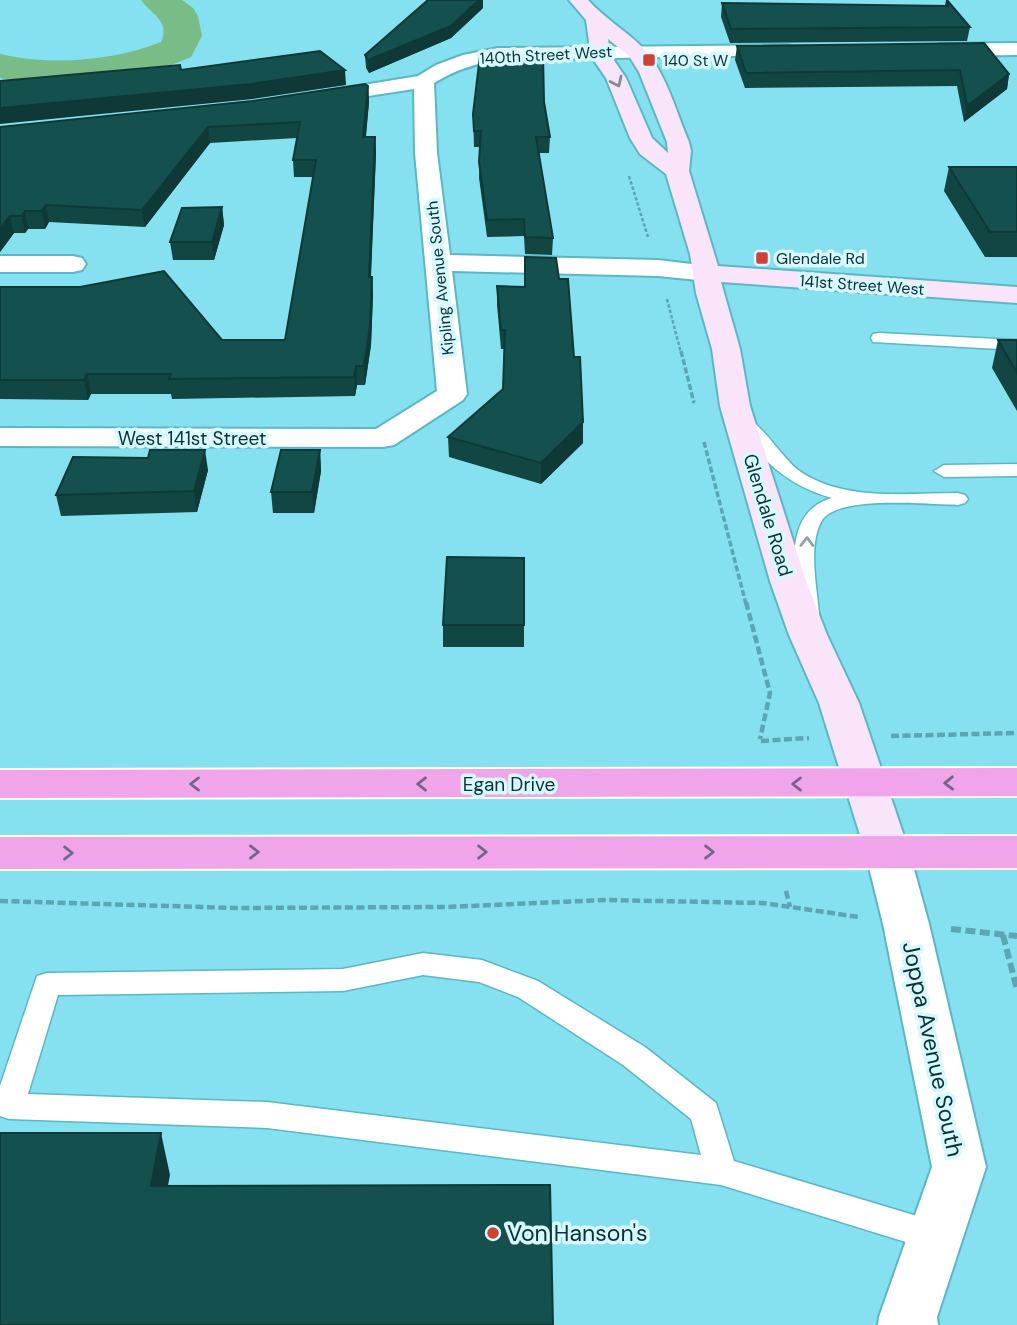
<svg xmlns="http://www.w3.org/2000/svg" width="1017" height="1325" font-family="'DM Sans',sans-serif">
	<style>
		.lines { fill: none; stroke-linecap: round; stroke-linejoin: round }
		.river { fill: #7abc87; fill-rule: evenodd }
		.lane-casing { stroke: #5bb7c6; stroke-width: 3 }
		.street-casing { stroke: #5bb7c6; stroke-width: 4 }
		.secondary-casing { stroke: #5bb7c6; stroke-width: 4 }
		.highway-casing { stroke: #fff; stroke-width: 4 }
		.path-far3 { stroke: #5ba6b2; stroke-width: 2.5; stroke-dasharray: 3.5 2; stroke-linecap: butt }
		.path-far2 { stroke: #5ba6b2; stroke-width: 3.5; stroke-dasharray: 6 2.5; stroke-linecap: butt }
		.path-far1 { stroke: #5ba6b2; stroke-width: 4.5; stroke-dasharray: 8 3.5; stroke-linecap: butt }
		.path { stroke: #5ba6b2; stroke-width: 6; stroke-dasharray: 10 4.5; stroke-linecap: butt }
		.lane { fill: #fff; fill-rule: evenodd }
		.street { fill: #fff; fill-rule: evenodd }
		.secondary { fill: #fae4f9; fill-rule: evenodd }
		.highway { fill: #f0a5ea; fill-rule: evenodd }
		.wall { fill: #114643 }
		.shaded-wall { fill: #0e3937 }
		.building { fill: #14514e; stroke: #0e3937; stroke-width: 2 }
		.oneway { stroke: #828c99 }
		.oneway2 { stroke: #90a3a6 }
		.oneway3 { stroke: #716689 }
		.poi-dot { fill: #cf4233; stroke: #d6f8fe; stroke-width: 2.5 }
		.labels { text-anchor: middle; dominant-baseline: central; stroke-width: 7; stroke-linejoin: round; paint-order: stroke }
		.far-street-label { font-size: 16px; fill: #093339; stroke: #d6f8fe }
		.far-poi-label { font-size: 16px; fill: #093339; stroke: #d6f8fe; text-anchor: start }
		.street-label { font-size: 19px; fill: #093339; stroke: #d6f8fe }
		.near-street-label { font-size: 23px; fill: #093339; stroke: #d6f8fe }
		.near-poi-label { font-size: 23px; fill: #093339; stroke: #d6f8fe; text-anchor: start }
	</style>
	<rect width="100%" height="100%" fill="#85e0f0"/>
	<g class="lines">
		<!-- river -->
		<path class="river" d="M141 0H182L193 8 198 16 202 36 191 57C133 82 61 93 0 78V54C51 66 113 61 161 42 171 21 151 14 141 0Z"/>
		<defs>
			<g id="lane">
				<path d="M879 333 1017 340V350L873 342 871 338 873 334Z"/>
				<path d="M744 417C760 421 782 458 798 470 843 502 906 493 958 493L965 495 968 499 965 503 958 505C929 505 835 494 821 522 808 547 817 587 819 614L816 619H800L797 614C795 574 782 512 832 498 788 486 761 460 735 423Z"/>
				<path d="M1017 464V476L944 477 934 471 944 465Z"/>
				<path d="M423 953 482 960 538 981 645 1047 716 1103 734 1161 947 1225 952 1236 947 1247 935 1251 721 1185 267 1128 9 1119 0 1116V1086L37 976 47 973 343 969ZM423 975 479 982 518 997 623 1065 691 1119 701 1155 267 1102 28 1094 58 995 343 991Z"/>
			</g>
			<g id="street">
				<path d="M1017 43V55L939 56 929 50 939 44Z"/>
				<path d="M787 45 794 47 797 51 794 55 498 60C474 64 455 70 434 83L437 153 450 255 658 260 716 267 720 273 716 279 707 281 658 276 452 271 467 394 463 400 394 445 383 447 0 446V428L376 429 437 391 415 153 414 89 316 104 309 102 306 98 309 94 418 76 436 65 463 55 498 48Z"/>
				<path d="M0 256H73L82 258 86 264 82 270 73 272H0Z"/>
				<path d="M887 835 903 840 909 851 929 924 986 1167 937 1317 938 1325H878L879 1317 932 1167 883 924 865 851 871 840Z"/>
			</g>
			<path id="secondary" d="M569 0H588C604 18 625 30 642 47 666 71 676 112 689 142L691 151 689 171 718 266 1017 287V303L721 282 740 349 750 406 806 581 827 635 859 703 909 851 903 862 887 867 871 862 865 851 819 703 789 635 770 581 720 406 712 349 696 293 690 254 666 174 640 154 630 138 606 78 591 56 586 20ZM608 39 629 56 639 72 667 142 668 153 652 138 626 78 611 56Z"/>
			<g id="highway">
				<path d="M1017 768V796L0 798V770Z"/>
				<path d="M1017 836V868L0 869V837Z"/>
			</g>
		</defs>
		<!-- lane casing -->
		<use href="#lane" class="lane-casing"/>
		<!-- street casing -->
		<use href="#street" class="street-casing"/>
		<!-- secondary casing -->
		<use href="#secondary" class="secondary-casing"/>
		<!-- highway casing -->
		<use href="#highway" class="highway-casing"/>
		<!-- path-far3 -->
		<g class="path-far3">
			<path d="M629 176 648 237"/>
			<path d="M667 299 681 353"/>
		</g>
		<!-- path-far2 -->
		<g class="path-far2">
			<path d="M681 351 694 403"/>
			<path d="M704 442 746 604"/>
		</g>
		<!-- path-far1 -->
		<g class="path-far1">
			<path d="M746 602 770 693 760 739"/>
			<path d="M891 736 1017 733"/>
			<path d="M761 741 809 738"/>
			<path d="M786 891 790 907"/>
			<path d="M0 901 236 908 447 907 604 900 763 903 859 917"/>
		</g>
		<!-- path -->
		<g class="path">
			<path d="M951 929 1017 936"/>
			<path d="M1003 935 1017 990"/>
		</g>
		<!-- lane -->
		<use href="#lane" class="lane"/>
		<!-- street -->
		<use href="#street" class="street"/>
		<!-- secondary -->
		<use href="#secondary" class="secondary"/>
		<!-- highway -->
		<use href="#highway" class="highway"/>
	</g>
	<!-- wall -->
	<g class="wall">
		<path d="M946 0 970 27 967 41 730 43 721 17 722 3 945 6Z"/>
		<path d="M483 8 451 38 369 73 366 68 365 55Z"/>
		<path d="M737 46 1009 74 1007 89 964 122 957 86 745 88 735 60Z"/>
		<path d="M368 86 369 102 366 137H375L376 153 371 277H372L373 295 371 345 365 385H357L355 396 172 399 171 394H91L88 400 0 399V287L222 340H285L313 177H294L293 160 297 138 210 143 145 227 49 222 45 229H28L25 233H14L0 252V127L252 101Z"/>
		<path d="M544 102 550 137 549 153H539L553 238 552 255 525 254 524 236 487 237 479 178 480 147H474L473 114Z"/>
		<path d="M949 167H1017V257H985L944 191Z"/>
		<path d="M222 207 224 225 214 260H173L170 242Z"/>
		<path d="M497 286 574 357 583 422V443L541 484 449 457 448 437 503 389 504 349H501L497 305Z"/>
		<path d="M998 340H1017V411L992 368Z"/>
		<path d="M320 450 321 471 314 513H273L271 492Z"/>
		<path d="M208 470 197 512 61 516 56 495Z"/>
		<path d="M524 558V647H443V625Z"/>
	</g>
	<!-- shaded-wall -->
	<g class="shaded-wall">
		<path d="M479 0H483V8L451 38 369 73 368 60Z"/>
		<path d="M345 70 346 85 253 99 0 124V108Z"/>
		<path d="M1009 74 1007 89 964 122 967 106Z"/>
		<path d="M368 86 369 102 364 153 363 137Z"/>
		<path d="M208 127 210 143 145 227 142 210Z"/>
		<path d="M375 137 376 153 370 295 369 277Z"/>
		<path d="M46 205 49 222 45 229 42 211Z"/>
		<path d="M222 207 224 225 214 260 212 242Z"/>
		<path d="M25 211 28 229 25 233 22 216Z"/>
		<path d="M10 216 14 233 0 252V229Z"/>
		<path d="M372 277 373 295 371 345 365 385 364 366Z"/>
		<path d="M356 366 357 385 355 396 354 377Z"/>
		<path d="M87 374 91 394 88 400 84 380Z"/>
		<path d="M583 422V443L541 484V463Z"/>
		<path d="M205 450 208 470 197 512 194 491Z"/>
		<path d="M320 450 321 471 314 513 312 492Z"/>
		<path d="M161 1133 170 1175 160 1227 151 1186Z"/>
	</g>
	<!-- building -->
	<g class="building">
		<path d="M428 0H479L451 26 368 60 365 55Z"/>
		<path d="M947 0 970 27 731 29 722 3 948 6Z"/>
		<path d="M984 43 1009 74 967 106 960 70 746 73 737 46Z"/>
		<path d="M320 51 345 70 251 84 0 108V81L180 65 181 70Z"/>
		<path d="M480 55H543L544 102 550 137H536L553 238 525 237 524 219 487 220 479 162 481 131H474L473 114Z"/>
		<path d="M365 84 368 86 363 137H375L369 277H372L370 326 364 366H356L354 377 169 379 171 374H87L84 380H0V287H80L164 271 222 340H285L316 160H293L300 122 208 127 142 210 46 205 42 211H25L22 216H10L0 229V127L252 101Z"/>
		<path d="M949 167H1017V232H990Z"/>
		<path d="M222 207 212 242H170L182 208Z"/>
		<path d="M525 257 556 258 559 279H568L574 357H580L583 422 541 463 448 437 503 389 505 330H501L497 286 525 287Z"/>
		<path d="M998 340H1017V373Z"/>
		<path d="M150 450H205L194 491 56 495 73 457 148 458Z"/>
		<path d="M281 450H320L312 492H271Z"/>
		<path d="M447 557 524 558V625H443Z"/>
		<path d="M0 1133H161L151 1186 550 1185 553 1325H0Z"/>
	</g>
	<!-- one-way arrows -->
	<defs><path id="oneway-chevron" d="M-2-3.5L2.5 0L-2 3.5" fill="none" stroke-width="1.6" stroke-linecap="round" stroke-linejoin="round" transform="scale(1.75)"/></defs>
	<use class="oneway" href="#oneway-chevron" transform="translate(617 82) rotate(65)"/>
	<use class="oneway2" href="#oneway-chevron" transform="translate(807 542) rotate(-89)"/>
	<g class="oneway3">
		<use href="#oneway-chevron" transform="translate(949 783) rotate(179)"/>
		<use href="#oneway-chevron" transform="translate(195 784) rotate(180)"/>
		<use href="#oneway-chevron" transform="translate(422 784) rotate(180)"/>
		<use href="#oneway-chevron" transform="translate(797 784) rotate(-180)"/>
		<use href="#oneway-chevron" transform="translate(254 852)"/>
		<use href="#oneway-chevron" transform="translate(482 852)"/>
		<use href="#oneway-chevron" transform="translate(709 852)"/>
		<use href="#oneway-chevron" transform="translate(68 853)"/>
	</g>
	<!-- markers -->
	<g class="poi-dot">
		<rect x="642" y="53" width="14" height="14" rx="3.5"/>
		<rect x="755" y="251" width="14" height="14" rx="3.5"/>
		<circle cx="493" cy="1233" r="7"/>
	</g>
	<g class="labels">
		<!-- far-street labels -->
		<g class="far-street-label">
			<text transform="translate(546 55) rotate(-3)">140th Street West</text>
			<text transform="translate(440 278) rotate(-96)">Kipling Avenue South</text>
			<text transform="translate(862 285) rotate(4)">141st Street West</text>
		</g>
		<!-- far-poi labels -->
		<g class="far-poi-label">
			<text x="663" y="60">140 St W</text>
			<text x="776" y="258">Glendale Rd</text>
		</g>
		<!-- street labels -->
		<g class="street-label">
			<text x="192" y="438">West 141st Street</text>
			<text transform="translate(768 515) rotate(73)">Glendale Road</text>
			<text x="509" y="784">Egan Drive</text>
		</g>
		<!-- near-street labels -->
		<g class="near-street-label">
			<text transform="translate(933 1049) rotate(78)">Joppa Avenue South</text>
		</g>
		<!-- near-poi labels -->
		<g class="near-poi-label">
			<text x="507" y="1233">Von Hanson's</text>
		</g>
	</g>
</svg>
